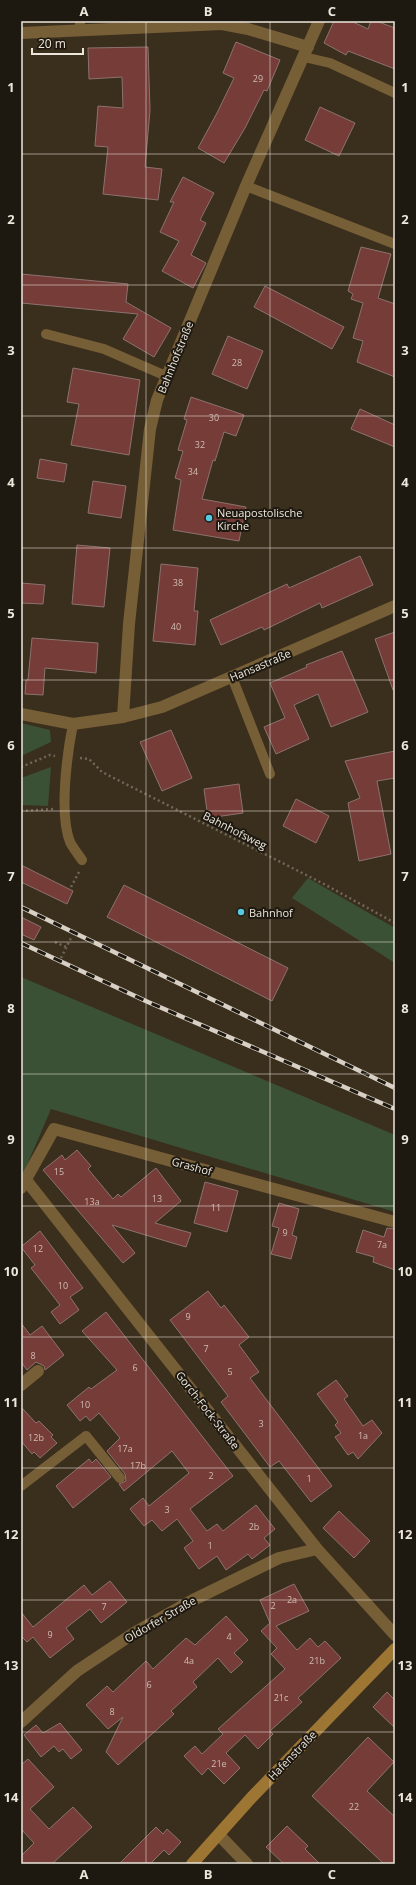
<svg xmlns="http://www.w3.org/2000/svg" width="416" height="1885" font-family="'Open Sans',sans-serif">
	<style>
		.green { fill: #3b5136 }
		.building { fill: #763c38; stroke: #8c726f }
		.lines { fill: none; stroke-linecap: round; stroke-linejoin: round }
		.path { stroke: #716758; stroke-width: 2.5; stroke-dasharray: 2 3; stroke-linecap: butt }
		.lane { stroke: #765e37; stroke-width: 10 }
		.street { stroke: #765e37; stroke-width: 12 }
		.secondary { stroke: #9d7634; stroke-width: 12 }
		.rail-casing { stroke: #d8d0c4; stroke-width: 4.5 }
		.rail { stroke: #1d1810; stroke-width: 3; stroke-dasharray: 9; stroke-linecap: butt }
		.grid { fill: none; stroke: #ede6db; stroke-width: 1; stroke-opacity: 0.55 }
		.poi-dot { fill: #56c9e1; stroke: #1d1810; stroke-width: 1.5 }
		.labels { text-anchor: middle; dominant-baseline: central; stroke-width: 4; stroke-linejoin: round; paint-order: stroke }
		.number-label { font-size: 9px; fill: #cfbcb2 }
		.street-label { font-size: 11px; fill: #ede6db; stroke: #1d1810 }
		.poi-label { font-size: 11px; fill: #ede6db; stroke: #1d1810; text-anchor: start }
		.neatline { fill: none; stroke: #ede6db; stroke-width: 1.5 }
		.grid-label { font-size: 13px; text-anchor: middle; font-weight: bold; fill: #ede6db }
	</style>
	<rect width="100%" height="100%" fill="#3a2e1d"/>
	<!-- green -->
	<g class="green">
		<path d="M21 723 50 730 51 742 21 756Z"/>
		<path d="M51 767 48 806 21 805V778Z"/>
		<path d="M308 878 395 928V963L292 898Z"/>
		<path d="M21 977 395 1135V1212L51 1109 21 1179Z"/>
	</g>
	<!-- building -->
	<g class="building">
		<path d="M334 21H351L368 29 371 21H376L395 28V69L348 51 346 55 324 43Z"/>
		<path d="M236 42 280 60 267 91 264 90 245 128 224 163 198 148 217 113 234 78 223 73Z"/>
		<path d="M148 47 150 110 145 167 162 169 158 200 103 194 108 147 95 146 98 106 123 108 122 77 89 79 88 48Z"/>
		<path d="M320 107 355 123 339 156 305 140Z"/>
		<path d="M183 177 214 193 200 220 206 223 191 255 206 263 193 288 162 271 179 241 160 232 174 202H170Z"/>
		<path d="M361 247 391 254 378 298 395 304V377L357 362 363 341 353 338 363 303 351 299 353 294 348 291Z"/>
		<path d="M21 274 128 284 126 302 171 328 154 357 123 339 138 314 21 303Z"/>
		<path d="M265 286 344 327 332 349 254 307Z"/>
		<path d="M228 336 263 351 247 389 212 374Z"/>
		<path d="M73 368 140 380 129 455 71 445 79 404 67 402Z"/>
		<path d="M191 397 244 415 236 436 224 432 215 461 213 460 202 499 246 507 239 541 173 530 181 480 175 478 183 451 178 450 187 420 184 419Z"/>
		<path d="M360 409 395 425V447L351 429Z"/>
		<path d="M40 459 67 464 64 482 37 478Z"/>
		<path d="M93 481 126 486 121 518 88 513Z"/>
		<path d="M77 545 110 548 104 607 72 604Z"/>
		<path d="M360 556 373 585 322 608 320 603 264 630 262 627 221 645 210 620 287 584 289 588Z"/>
		<path d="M161 564 198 568 194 611H198L195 645 153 641Z"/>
		<path d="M21 583 45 585 43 604 21 603Z"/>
		<path d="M395 632V689L393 690 375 639Z"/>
		<path d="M32 638 98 643 96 673 45 668 43 695 25 694 26 680H28Z"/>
		<path d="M342 651 368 712 331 727 318 694 294 705 309 739 276 754 264 727 285 718 270 683 307 667 306 665Z"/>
		<path d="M171 730 192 778 162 791 140 742Z"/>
		<path d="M395 751V778L377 781 391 854 359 861 348 803 360 798 345 761Z"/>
		<path d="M239 784 243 813 208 818 204 789Z"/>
		<path d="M296 799 329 816 316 843 283 826Z"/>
		<path d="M21 865 73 891 67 904 21 882Z"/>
		<path d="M124 885 288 968 272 1001 107 917Z"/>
		<path d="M21 917 41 927 34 940 21 934Z"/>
		<path d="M77 1150 91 1166 88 1169 113 1199 118 1194 121 1197 156 1168 181 1201 155 1223 191 1233 186 1247 112 1225 135 1253 123 1263 43 1170 62 1155 65 1160Z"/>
		<path d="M205 1182 238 1191 227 1232 194 1223Z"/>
		<path d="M279 1203 299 1209 292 1235 297 1237 291 1259 271 1254 279 1228 272 1226Z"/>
		<path d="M387 1228 395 1229V1270L373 1262 374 1257 356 1252 363 1230 384 1237Z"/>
		<path d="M40 1231 83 1288 70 1297 79 1310 60 1324 51 1312 60 1305 31 1268 35 1265 21 1247Z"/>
		<path d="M208 1291 221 1308 224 1305 249 1337 239 1345 259 1372 250 1378 332 1486 311 1502 279 1461 270 1467 221 1402 228 1396 170 1320Z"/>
		<path d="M106 1312 233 1476 190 1509 207 1531 217 1524 223 1531 256 1505 275 1529 264 1538 270 1545 252 1559 248 1554 226 1570 217 1556 199 1569 184 1548 193 1541 177 1519 162 1531 152 1520 144 1526 130 1509 143 1498 149 1506 189 1473 172 1451 124 1491 119 1484 126 1481 125 1474 107 1451 120 1438 99 1413 90 1421 86 1416 80 1421 67 1405 89 1387 91 1389 117 1370 82 1331Z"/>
		<path d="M21 1323 30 1335 42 1326 64 1355 45 1370 44 1366 36 1362 27 1370 21 1362Z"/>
		<path d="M336 1380 348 1396 344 1399 363 1426 372 1420 382 1433 358 1459 353 1452 348 1455 335 1437 341 1433 335 1425 338 1422 317 1394Z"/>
		<path d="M21 1407 36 1423 39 1421 53 1435 51 1437 57 1443 40 1458 34 1452 32 1454 21 1441Z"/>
		<path d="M89 1459 92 1463 96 1459 111 1477 73 1508 56 1486Z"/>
		<path d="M339 1511 370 1541 354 1558 323 1528Z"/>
		<path d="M110 1581 127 1602 101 1623 90 1609 66 1628 74 1639 50 1658 33 1637 27 1642 21 1636V1612L33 1627 84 1585 92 1595Z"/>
		<path d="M294 1584 309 1611 276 1626 297 1650 310 1638 318 1647 325 1641 341 1658 298 1698 302 1702 270 1731 273 1734 258 1749 245 1735 226 1753 240 1768 224 1784 208 1768 202 1775 184 1756 195 1746 202 1754 223 1734 218 1729 285 1669 271 1654 277 1648 261 1631 270 1623 260 1600Z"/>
		<path d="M226 1616 248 1640 234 1653 243 1662 231 1673 218 1658 193 1682 197 1687 171 1711 174 1714 118 1765 106 1752 123 1717 108 1729 86 1705 107 1686 113 1692 146 1661 153 1669 186 1638 195 1645Z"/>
		<path d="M387 1692 395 1700V1728L373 1707Z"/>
		<path d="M60 1723 82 1750 71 1759 63 1749 59 1752 54 1746 41 1757 24 1735 36 1725 43 1733Z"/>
		<path d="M368 1737 394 1762 367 1791 395 1817V1864H384L312 1796Z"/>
		<path d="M28 1759 54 1787 30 1809 49 1829 73 1807 92 1827 52 1864H21V1856L34 1843 21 1829V1765Z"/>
		<path d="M287 1826 308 1846 305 1849 320 1864H284L266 1847Z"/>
		<path d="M156 1827 163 1834 167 1829 181 1842 169 1855 164 1850 150 1864H119Z"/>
	</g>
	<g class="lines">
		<!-- path -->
		<g class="path">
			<path d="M80 758 89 759 102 772 324 884 395 923"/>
			<path d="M21 767 50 755 55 756"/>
			<path d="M21 811 53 809"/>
			<path d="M71 887 79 872"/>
			<path d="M55 942 66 947"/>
			<path d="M61 958 72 936"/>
		</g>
		<!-- lane -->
		<g class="lane">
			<path d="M80 30V21"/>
			<path d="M304 57 330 63 395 93"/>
			<path d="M246 186 395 244"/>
			<path d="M46 334 104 349 166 376"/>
			<path d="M232 677 270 774"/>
			<path d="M73 724C67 754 59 814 70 842 73 848 78 854 82 860"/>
			<path d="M21 1486 86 1436 120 1478"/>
		</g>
		<!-- street -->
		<g class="street">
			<path d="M21 33 222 24 248 29 308 47"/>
			<path d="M21 714 73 724 123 717 162 707 395 606"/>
			<path d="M123 717 129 624 150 429 157 400 246 186 319 21"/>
			<path d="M26 1180 317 1549 395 1635"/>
			<path d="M21 1188 54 1129 395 1222"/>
			<path d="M21 1385 38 1371"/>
			<path d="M21 1722 77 1671 134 1633 193 1600 279 1558 317 1549"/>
			<path d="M219 1835 247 1864"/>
		</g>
		<!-- secondary -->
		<path class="secondary" d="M192 1864 252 1797 395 1649"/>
		<defs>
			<g id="rail">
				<path d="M21 907 395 1088"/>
				<path d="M21 943 148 1002 395 1109"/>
			</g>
		</defs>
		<!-- rail casing -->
		<use href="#rail" class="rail-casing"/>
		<!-- rail -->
		<use href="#rail" class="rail"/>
	</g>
	<!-- grid -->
	<path class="grid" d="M146 21V1864M270 21V1864M21 154H395M21 285H395M21 416H395M21 548H395M21 680H395M21 811H395M21 942H395M21 1074H395M21 1206H395M21 1337H395M21 1468H395M21 1600H395M21 1732H395"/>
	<!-- markers -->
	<g class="poi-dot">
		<circle cx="209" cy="518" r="4"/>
		<circle cx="241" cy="912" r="4"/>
	</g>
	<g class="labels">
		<!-- number labels -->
		<g class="number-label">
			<text x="258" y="78">29</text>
			<text x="237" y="362">28</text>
			<text x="214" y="417">30</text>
			<text x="200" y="444">32</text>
			<text x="193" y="471">34</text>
			<text x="178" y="582">38</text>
			<text x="176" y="626">40</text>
			<text x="59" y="1171">15</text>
			<text x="157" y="1198">13</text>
			<text x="92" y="1201">13a</text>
			<text x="216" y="1207">11</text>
			<text x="285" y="1232">9</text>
			<text x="382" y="1244">7a</text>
			<text x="38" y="1248">12</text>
			<text x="63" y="1285">10</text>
			<text x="188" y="1316">9</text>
			<text x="206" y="1348">7</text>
			<text x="33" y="1355">8</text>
			<text x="135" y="1367">6</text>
			<text x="230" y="1371">5</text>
			<text x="85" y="1404">10</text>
			<text x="261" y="1423">3</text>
			<text x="363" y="1435">1a</text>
			<text x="36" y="1437">12b</text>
			<text x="125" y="1448">17a</text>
			<text x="138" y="1465">17b</text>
			<text x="211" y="1475">2</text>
			<text x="309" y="1478">1</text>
			<text x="167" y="1509">3</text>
			<text x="254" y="1526">2b</text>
			<text x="210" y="1545">1</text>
			<text x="292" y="1599">2a</text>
			<text x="273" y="1605">2</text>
			<text x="104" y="1606">7</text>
			<text x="50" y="1634">9</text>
			<text x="229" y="1636">4</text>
			<text x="189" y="1660">4a</text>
			<text x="317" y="1660">21b</text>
			<text x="149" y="1684">6</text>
			<text x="281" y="1697">21c</text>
			<text x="112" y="1711">8</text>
			<text x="219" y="1763">21e</text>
			<text x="354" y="1806">22</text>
		</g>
		<!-- street labels -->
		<g class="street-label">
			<text transform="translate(175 357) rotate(-68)">Bahnhofstraße</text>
			<text transform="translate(260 665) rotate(-23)">Hansastraße</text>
			<text transform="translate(235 830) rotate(27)">Bahnhofsweg</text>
			<text transform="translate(192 1166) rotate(15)">Grashof</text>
			<text transform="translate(208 1410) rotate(52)">Gorch-Fock-Straße</text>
			<text transform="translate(160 1619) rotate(-30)">Oldorfer Straße</text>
			<text transform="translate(292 1755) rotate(-46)">Hafenstraße</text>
		</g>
		<!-- poi labels -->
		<g class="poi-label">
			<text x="217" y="512">Neuapostolische<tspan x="217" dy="13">Kirche</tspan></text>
			<text x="249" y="912">Bahnhof</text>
		</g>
	</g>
	<!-- border -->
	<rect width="416" height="1885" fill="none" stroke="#1d1810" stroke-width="44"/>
	<!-- scale -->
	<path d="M32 48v6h51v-6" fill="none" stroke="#ede6db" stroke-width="2"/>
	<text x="38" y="48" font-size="12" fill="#ede6db" stroke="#1d1810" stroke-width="3" paint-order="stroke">20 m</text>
	<rect x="22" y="22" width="372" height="1841" class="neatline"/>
	<g class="grid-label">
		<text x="84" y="16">A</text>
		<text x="208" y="16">B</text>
		<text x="332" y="16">C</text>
		<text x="11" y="92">1</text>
		<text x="405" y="92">1</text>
		<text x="11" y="224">2</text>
		<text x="405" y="224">2</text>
		<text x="11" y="355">3</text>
		<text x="405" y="355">3</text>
		<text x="11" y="487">4</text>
		<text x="405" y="487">4</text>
		<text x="11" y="618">5</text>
		<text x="405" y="618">5</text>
		<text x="11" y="750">6</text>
		<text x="405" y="750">6</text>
		<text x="11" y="881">7</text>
		<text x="405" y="881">7</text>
		<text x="11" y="1013">8</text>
		<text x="405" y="1013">8</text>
		<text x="11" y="1144">9</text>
		<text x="405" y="1144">9</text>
		<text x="11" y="1276">10</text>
		<text x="405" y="1276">10</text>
		<text x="11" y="1407">11</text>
		<text x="405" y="1407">11</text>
		<text x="11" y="1539">12</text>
		<text x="405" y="1539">12</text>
		<text x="11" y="1670">13</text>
		<text x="405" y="1670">13</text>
		<text x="11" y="1802">14</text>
		<text x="405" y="1802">14</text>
		<text x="84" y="1879">A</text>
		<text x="208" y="1879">B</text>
		<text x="332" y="1879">C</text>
	</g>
</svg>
